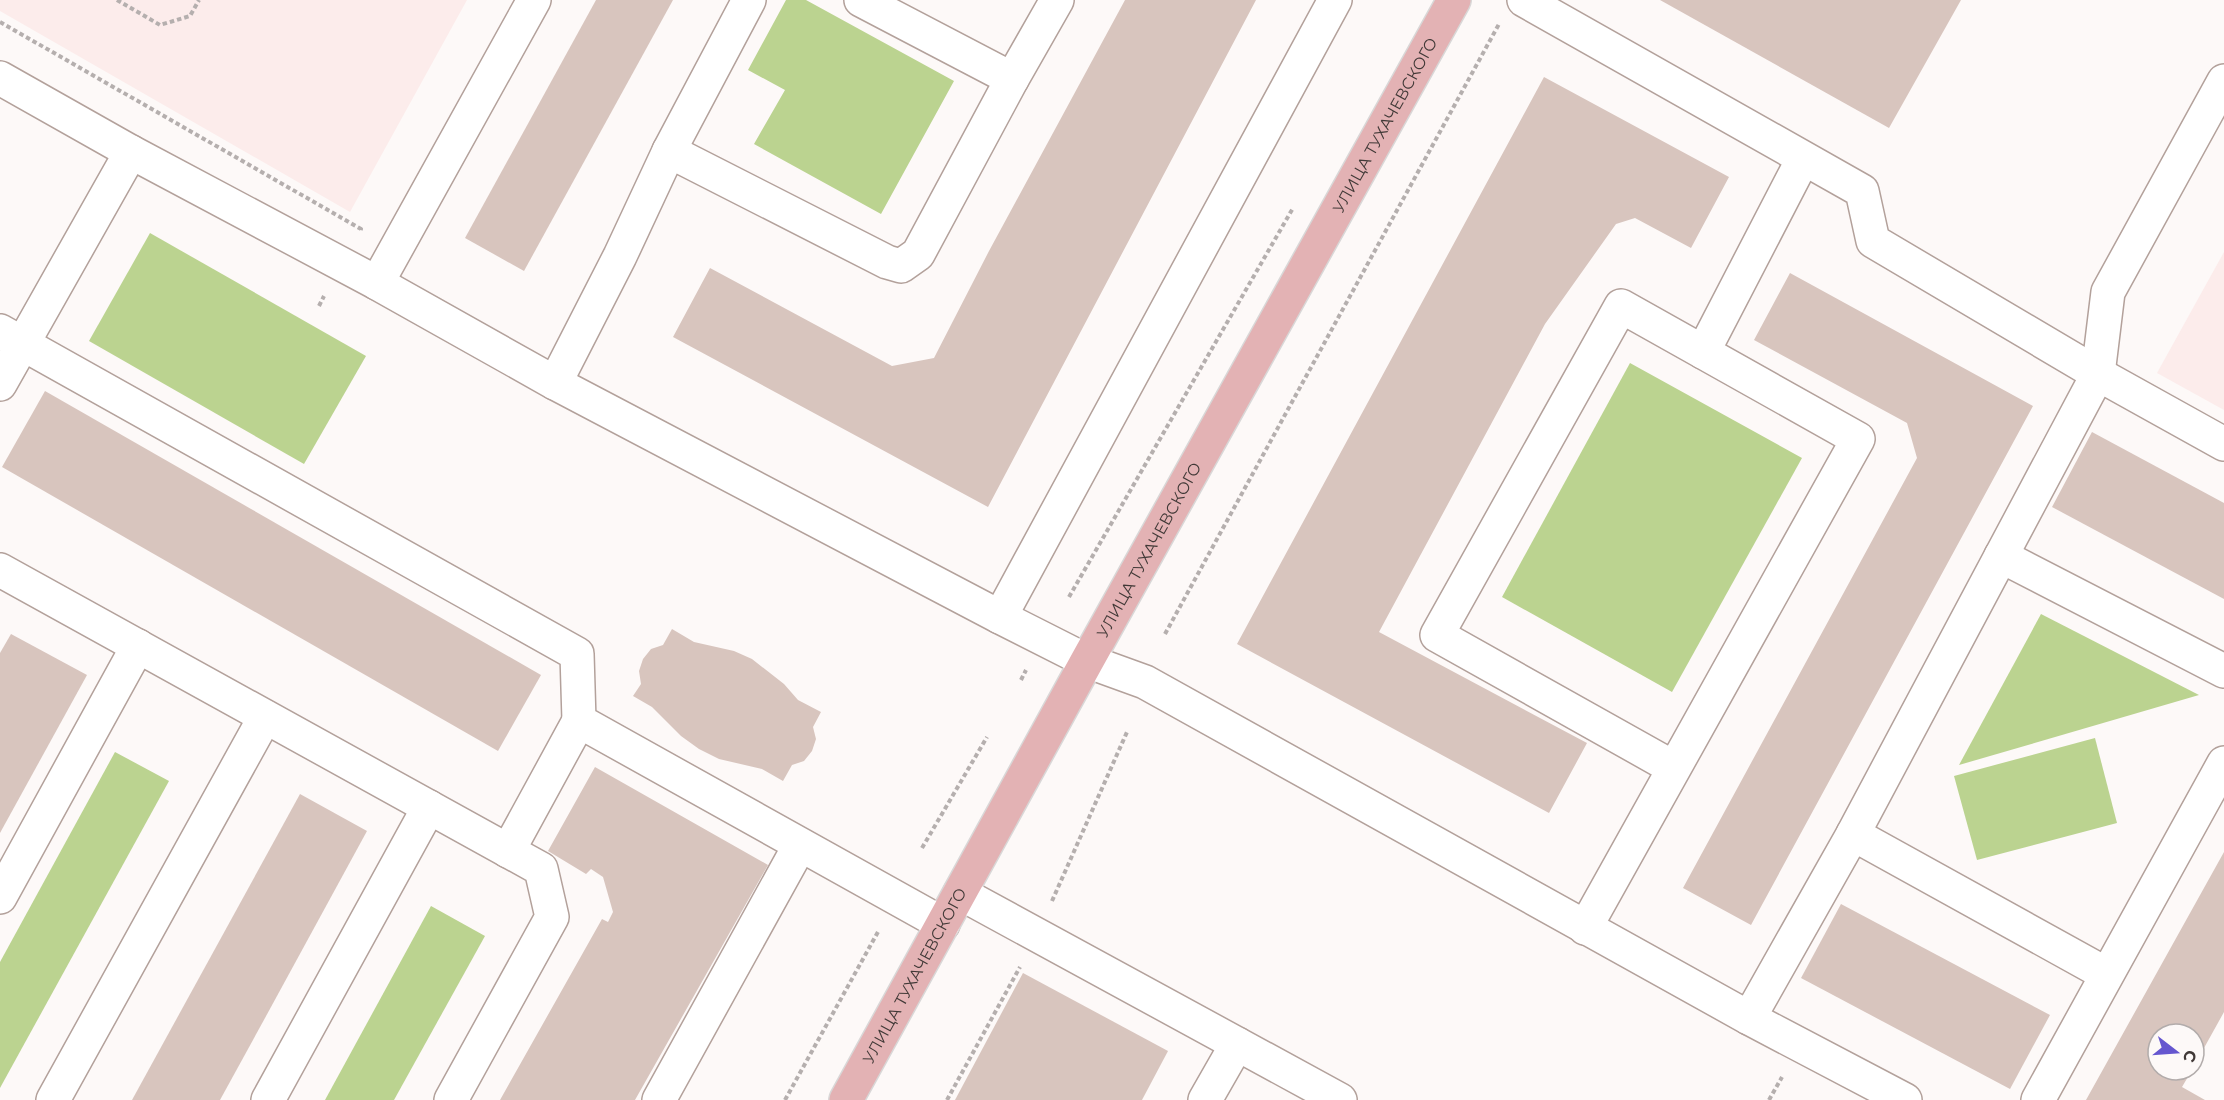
<svg xmlns="http://www.w3.org/2000/svg" width="2224" height="1100" font-family="Montserrat,sans-serif">
	<style>
		.education { fill: #fceceb }
		.green { fill: #bbd390 }
		.building { fill: #d8c5be }
		.lines { fill: none; stroke-linecap: round; stroke-linejoin: round }
		.minor-casing { stroke: #b3a19b; stroke-width: 36 }
		.major-casing { stroke: #d9d7d7; stroke-width: 36 }
		.path { stroke: #b5afae; stroke-width: 4; stroke-dasharray: 4.5 3; stroke-linecap: butt }
		.minor { stroke: #fff; stroke-width: 33 }
		.major { stroke: #e3b2b4; stroke-width: 33 }
		.labels { text-anchor: middle; dominant-baseline: central; stroke-width: 6; stroke-linejoin: round; paint-order: stroke }
		.street-label { font-size: 16px; fill: #413937; stroke: #fdf9f8 }
	</style>
	<rect width="100%" height="100%" fill="#fdf9f8"/>
	<!-- education -->
	<g class="education">
		<path d="M0 0H467L350 212 0 11Z"/>
		<path d="M2224 252V410L2157 373Z"/>
	</g>
	<!-- green -->
	<g class="green">
		<path d="M786 0H806L954 81 881 214 754 144 785 90 748 70Z"/>
		<path d="M150 233 366 356 304 464 89 341Z"/>
		<path d="M1630 363 1802 458 1672 692 1502 597Z"/>
		<path d="M2041 614 2199 695 1959 765Z"/>
		<path d="M2095 738 2117 823 1977 860 1954 776Z"/>
		<path d="M115 752 169 781 0 1088V962Z"/>
		<path d="M431 906 485 936 394 1100H325Z"/>
	</g>
	<!-- building -->
	<g class="building">
		<path d="M596 0H673L524 271 465 238Z"/>
		<path d="M1125 0H1256L988 507 673 337 710 268 892 366 934 358 989 251Z"/>
		<path d="M1660 0H1961L1889 128Z"/>
		<path d="M1544 77 1729 177 1691 248 1635 218 1616 224 1545 324 1379 632 1587 743 1549 813 1237 644Z"/>
		<path d="M1790 273 2033 406 1751 925 1683 888 1917 458 1907 423 1754 340Z"/>
		<path d="M45 391 541 675 498 751 2 467Z"/>
		<path d="M2092 432 2224 503V599L2052 507Z"/>
		<path d="M672 629 694 642 734 651 752 659 784 684 798 700 821 712 813 727 816 739 812 751 804 761 792 765 783 781 762 769 719 759 699 749 681 736 652 707 633 696 641 684 639 671 643 659 651 649 663 645Z"/>
		<path d="M11 634 87 675 0 833V653Z"/>
		<path d="M595 767 768 865 635 1100H500L602 919 608 922 613 912 603 877 591 869 586 874 548 851Z"/>
		<path d="M300 794 367 831 265 1018 220 1100H132Z"/>
		<path d="M2224 852V1012L2194 1066V1034H2158V1070H2192L2182 1087 2205 1100H2086Z"/>
		<path d="M1841 904 2050 1015 2010 1089 1801 978Z"/>
		<path d="M1023 973 1168 1051 1142 1100H955Z"/>
	</g>
	<g class="lines">
		<defs>
			<g id="minor">
				<path d="M861 0 1012 79 1057 0"/>
				<path d="M1524 0 1862 191 1873 241 2098 374 2224 444"/>
				<path d="M0 78 131 152 0 384"/>
				<path d="M669 151 887 262 901 266 918 254 1012 79"/>
				<path d="M131 152 377 283 555 383 1000 617 1087 661 1145 682 1749 1018 1905 1100"/>
				<path d="M377 283 534 0"/>
				<path d="M0 331 577 654 579 721 943 924"/>
				<path d="M1703 352 1803 159"/>
				<path d="M555 383 620 256 669 151 749 0"/>
				<path d="M2001 556 2224 671"/>
				<path d="M0 570 541 869 552 917 451 1100"/>
				<path d="M1000 617 1335 0"/>
				<path d="M1853 834 2106 974"/>
				<path d="M508 851 579 721"/>
				<path d="M960 893 1340 1100"/>
				<path d="M0 897 138 646"/>
				<path d="M1585 928 1858 439 1621 306 1437 635 1674 768"/>
				<path d="M1749 1018 1853 834 2098 374 2108 292 2224 81"/>
				<path d="M53 1100 265 717"/>
				<path d="M268 1100 429 807"/>
				<path d="M659 1100 800 845"/>
				<path d="M1205 1100 1237 1044"/>
				<path d="M2038 1100 2224 763"/>
			</g>
			<g id="major">
				<path id="s1" d="M846 1100 1087 661 1454 0"/>
			</g>
		</defs>
		<!-- minor casing -->
		<use href="#minor" class="minor-casing"/>
		<!-- major casing -->
		<use href="#major" class="major-casing"/>
		<!-- path -->
		<g class="path">
			<path d="M117 0 160 25 190 16 199 0"/>
			<path d="M0 22 361 229 360 231"/>
			<path d="M319 306 324 296"/>
			<path d="M1069 597 1293 208"/>
			<path d="M1165 634 1499 24"/>
			<path d="M1021 680 1026 670"/>
			<path d="M922 848 987 737"/>
			<path d="M1052 901 1127 732"/>
			<path d="M785 1100 879 930"/>
			<path d="M947 1100 1020 967"/>
			<path d="M1769 1100 1782 1077"/>
		</g>
		<!-- minor -->
		<use href="#minor" class="minor"/>
		<!-- major -->
		<use href="#major" class="major"/>
	</g>
	<g class="labels">
		<!-- street labels -->
		<g class="street-label">
			<text stroke="none"><textPath href="#s1" startOffset="1114">УЛИЦА ТУХАЧЕВСКОГО</textPath></text>
			<text stroke="none"><textPath href="#s1" startOffset="628">УЛИЦА ТУХАЧЕВСКОГО</textPath></text>
			<text stroke="none"><textPath href="#s1" startOffset="142">УЛИЦА ТУХАЧЕВСКОГО</textPath></text>
		</g>
	</g>
	<!-- north arrow -->
	<g transform="translate(2176 1052) rotate(107)"><circle r="28" fill="#fdf9f8" stroke="#b2acab" stroke-width="1.5"/>
	<path d="M0-4.5L10 22L0 15L-10 22Z" fill="#6556cf"/>
	<text y="-9" font-size="16" font-weight="bold" text-anchor="middle" fill="#413937">С</text>
	</g>
</svg>
